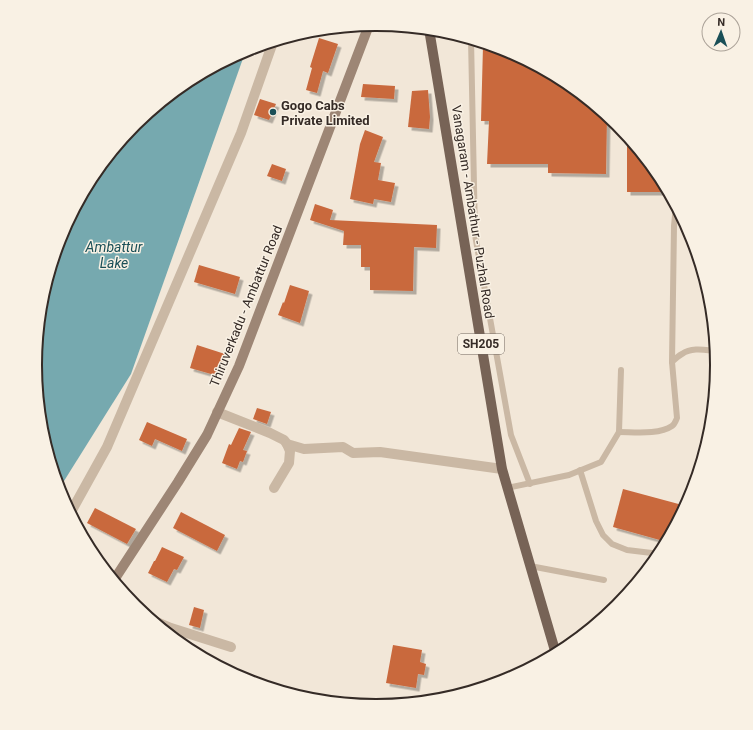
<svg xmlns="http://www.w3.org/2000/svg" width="753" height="730" font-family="Roboto,sans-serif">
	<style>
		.water { fill: #76a9af }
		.building { fill: #c9693e; filter: url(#shadow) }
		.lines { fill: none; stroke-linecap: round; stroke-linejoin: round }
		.service { stroke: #cab8a4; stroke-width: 6 }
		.minor { stroke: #cab8a4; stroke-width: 10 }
		.secondary { stroke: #9d8675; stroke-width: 10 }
		.primary { stroke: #776356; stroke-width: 10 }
		.poi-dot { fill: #1a4f57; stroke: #f9f1e4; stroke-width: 1.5 }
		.labels { text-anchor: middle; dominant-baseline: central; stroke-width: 3; stroke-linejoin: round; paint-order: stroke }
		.shield { fill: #f9f1e4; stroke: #70665f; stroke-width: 1 }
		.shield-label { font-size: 12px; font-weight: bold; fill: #352b26 }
		.poi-label { font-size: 13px; font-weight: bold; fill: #352b26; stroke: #f9f1e4; text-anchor: start }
		.street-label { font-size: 13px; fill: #352b26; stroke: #f9f1e4 }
		.water-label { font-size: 14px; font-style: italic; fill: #1a4f57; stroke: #f9f1e4 }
		.rim { fill: none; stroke: #352b26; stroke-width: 2 }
	</style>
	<defs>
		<filter id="shadow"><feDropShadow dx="3.5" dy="3.5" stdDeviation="0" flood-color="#0004"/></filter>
	</defs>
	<rect width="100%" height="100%" fill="#f2e7d8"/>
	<!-- water -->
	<path class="water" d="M246 50 131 374 59 489 42 431 36 365 42 298 62 234 93 175 136 124 187 81Z"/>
	<!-- building -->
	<g class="building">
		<path d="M319 38 338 44 328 73 323 71 317 93 306 90 312 68 310 67Z"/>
		<path d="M483 46H492L507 50 566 82 607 115 606 174 548 173V164H487L489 121H481Z"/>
		<path d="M363 84 395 86 394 99 361 97Z"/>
		<path d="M428 90 430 117 429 129 408 127 412 91Z"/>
		<path d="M260 99 276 104 269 120 254 115Z"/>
		<path d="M365 130 383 137 374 162 381 163 378 180 395 183 391 202 374 199 373 204 350 199 360 144Z"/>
		<path d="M627 135 660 176 669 192H627Z"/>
		<path d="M272 164 286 169 282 181 267 176Z"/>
		<path d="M315 204 333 210 330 220 437 225 436 248 414 247 413 291 370 290V267H361V245H343L344 231 310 220Z"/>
		<path d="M199 265 240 277 235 294 194 282Z"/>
		<path d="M290 285 309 291 300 323 278 315 283 302 284 303Z"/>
		<path d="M197 345 225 354 218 376 190 368Z"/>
		<path d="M257 408 271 412 267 424 253 419Z"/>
		<path d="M147 422 187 439 182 451 155 439 152 446 139 440Z"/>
		<path d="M239 428 251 432 243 450 247 451 243 462 240 461 237 469 222 463 229 444 231 445Z"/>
		<path d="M623 489 686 506 667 542 613 527Z"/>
		<path d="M95 508 136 529 127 544 87 523Z"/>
		<path d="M181 512 225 535 217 551 173 528Z"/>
		<path d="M162 547 184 557 177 570 174 569 167 582 148 573 154 561H155Z"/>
		<path d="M194 607 204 610 200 628 189 625Z"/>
		<path d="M393 645 422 650 420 662 426 664 424 675 418 674 416 688 386 683Z"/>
	</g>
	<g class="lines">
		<!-- service -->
		<g class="service">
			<path d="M471 39 475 235 511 435 530 484"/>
			<path d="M672 362 674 226 676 205"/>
			<path d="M619 432C634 432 659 435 672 426 675 424 676 420 677 418L672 362C675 359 678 356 682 354 692 347 705 350 716 351"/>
			<path d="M580 470 596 521 603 535 612 544 627 550 660 554"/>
			<path d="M507 488 569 475 601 462 619 432 621 370"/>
			<path d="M530 566 604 580"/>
		</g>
		<!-- minor -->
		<g class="minor">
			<path d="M217 412 270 433 284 440 287 444 290 451 289 463 274 488"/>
			<path d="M287 444 304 449 343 447 353 453 380 452 502 469"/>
			<path d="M71 512 107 447 241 133 273 42"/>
			<path d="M152 620 171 628 231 647"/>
		</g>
		<!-- secondary -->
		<path class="secondary" d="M114 580 178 482 207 435 239 366 369 25"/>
		<!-- primary -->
		<path class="primary" d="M429 29 502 469 556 654"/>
	</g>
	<!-- markers -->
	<circle class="poi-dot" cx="273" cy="112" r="4"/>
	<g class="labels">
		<!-- shield labels -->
		<rect class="shield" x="458" y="334" width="46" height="20" rx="3"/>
		<g class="shield-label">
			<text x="481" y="344">SH205</text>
		</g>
		<!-- poi labels -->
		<g class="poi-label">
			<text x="281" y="105">Gogo Cabs<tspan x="281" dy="15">Private Limited</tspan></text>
		</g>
		<!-- street labels -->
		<g class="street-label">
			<text transform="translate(473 212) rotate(81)">Vanagaram - Ambathur - Puzhal Road</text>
			<text transform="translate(246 306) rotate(-68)">Thiruverkadu - Ambattur Road</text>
		</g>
		<!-- water labels -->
		<g class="water-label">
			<text x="114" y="247">Ambattur<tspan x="114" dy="16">Lake</tspan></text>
		</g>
	</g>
	<!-- crop -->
	<path d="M0 0H753V730H0ZM42 365a334 334 0 1 1 668 0a334 334 0 1 1-668 0Z" fill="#f9f1e4" fill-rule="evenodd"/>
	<path class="rim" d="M42 365a334 334 0 1 1 668 0a334 334 0 1 1-668 0Z"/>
	<!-- north arrow -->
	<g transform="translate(721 32) rotate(2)"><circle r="19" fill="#f9f1e4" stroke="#aba298"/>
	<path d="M0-3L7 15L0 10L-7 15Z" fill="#1a4f57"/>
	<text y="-6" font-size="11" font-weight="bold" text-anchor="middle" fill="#352b26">N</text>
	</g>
</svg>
